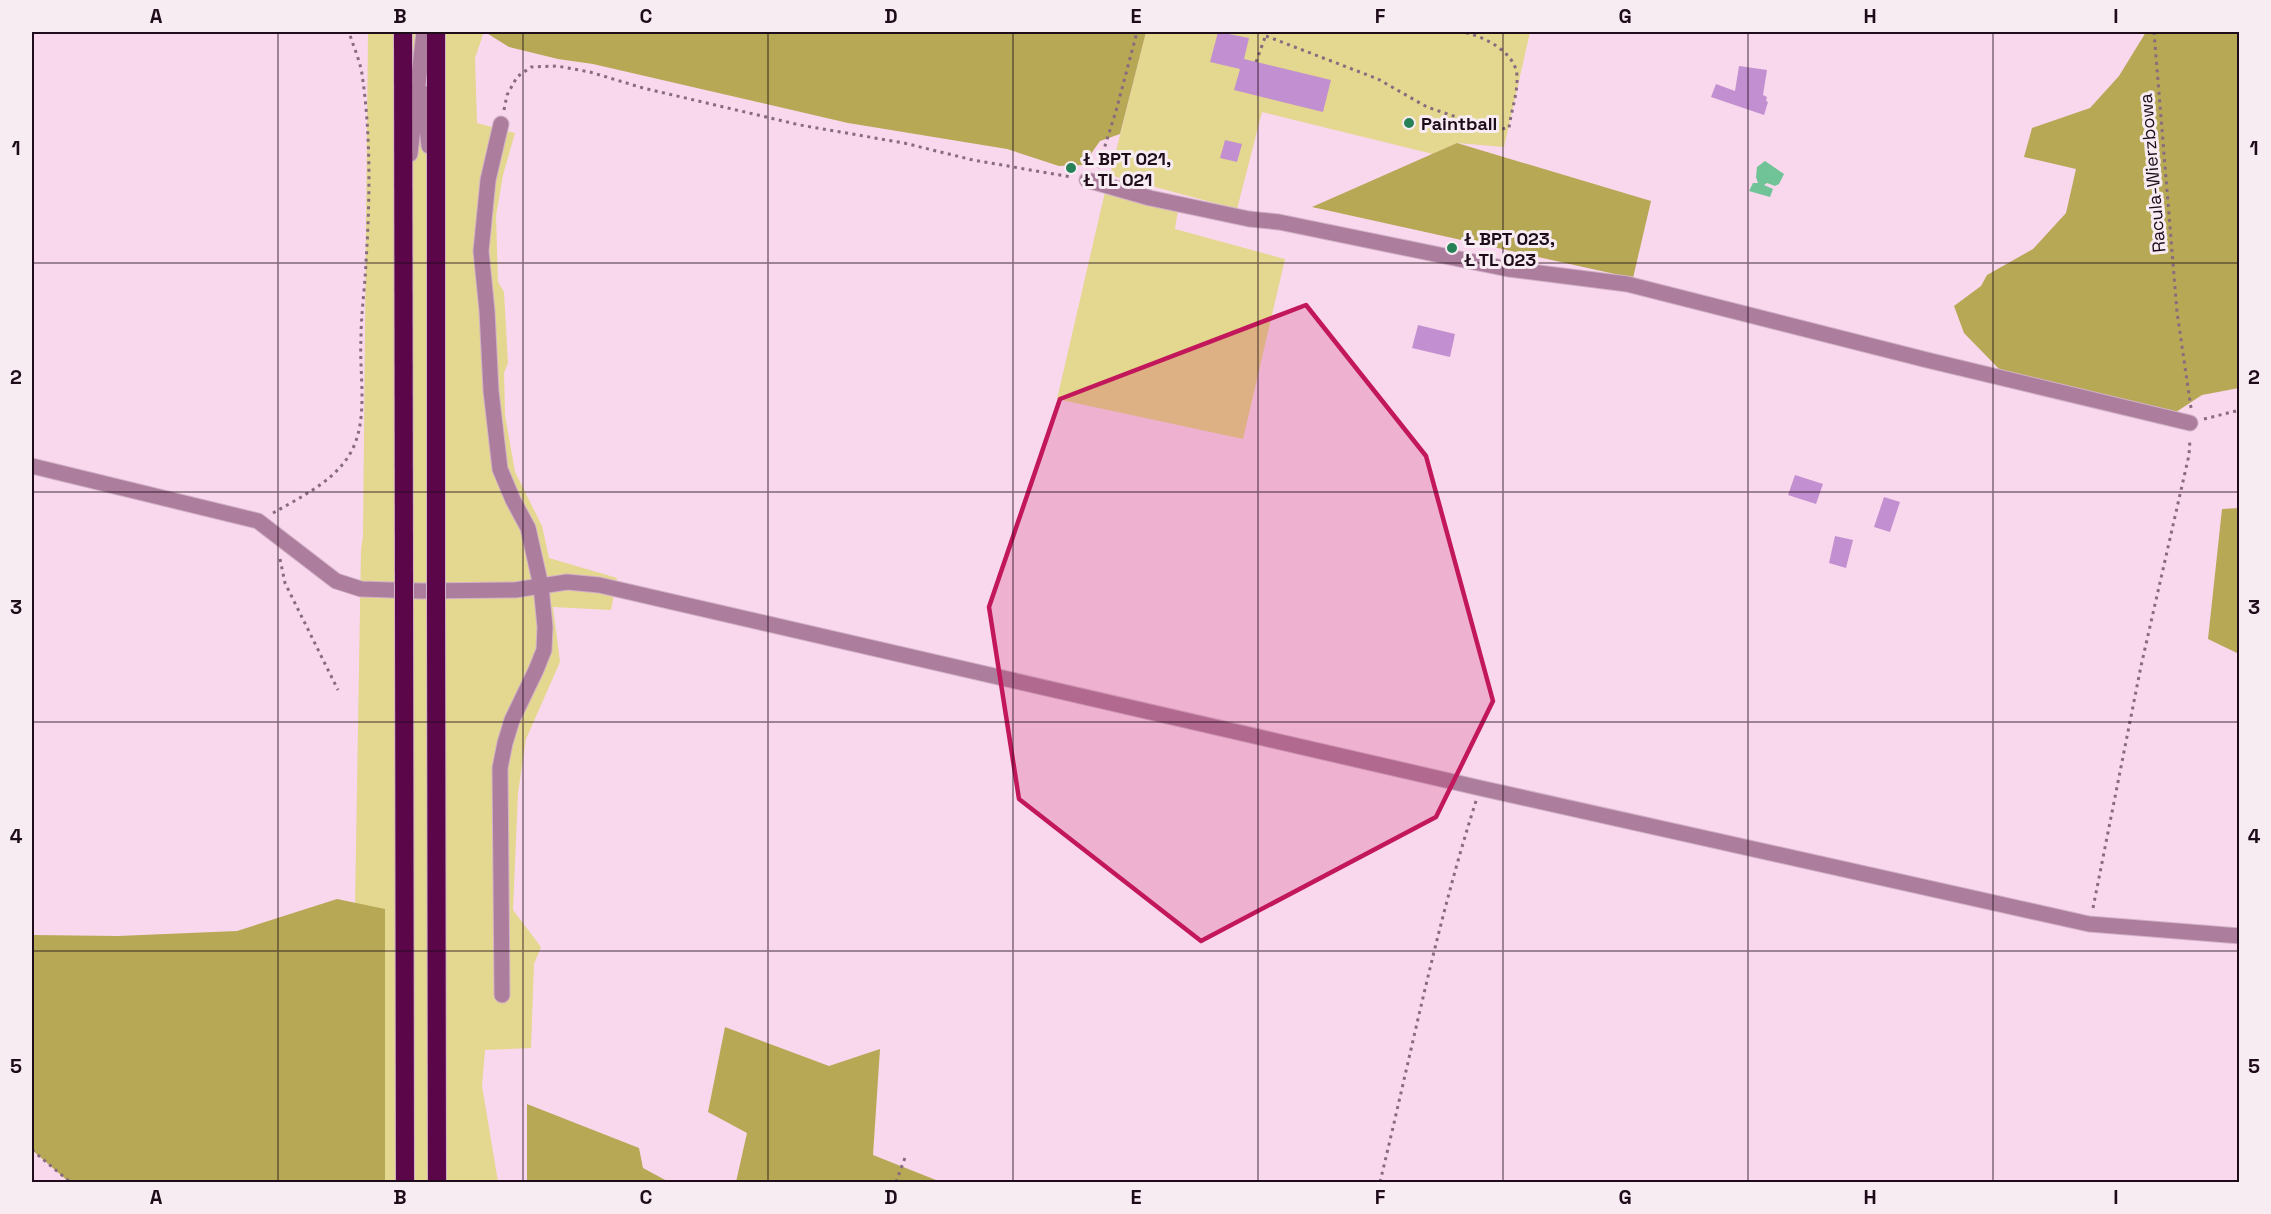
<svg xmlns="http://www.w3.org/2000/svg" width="2271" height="1214" font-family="'Space Grotesk',sans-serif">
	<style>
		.green { fill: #e4d78f }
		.forest { fill: #b7a855 }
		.water { fill: #70c396 }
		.building { fill: #c290d0 }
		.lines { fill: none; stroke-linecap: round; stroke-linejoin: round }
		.minor-casing { stroke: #d2b2c7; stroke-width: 17 }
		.highway-casing { stroke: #d2b2c7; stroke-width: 20 }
		.path { stroke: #866c7e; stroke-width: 3; stroke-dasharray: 3 4.5; stroke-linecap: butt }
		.minor { stroke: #ad7d9e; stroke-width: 15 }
		.highway { stroke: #5a0649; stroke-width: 18 }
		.highway-bridge-casing { stroke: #d2b2c7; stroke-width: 20; stroke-linecap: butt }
		.highway-bridge { stroke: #5a0649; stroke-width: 18 }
		.marked { fill: #c2185b; fill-opacity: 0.2; stroke: #c2185b; stroke-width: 4.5; stroke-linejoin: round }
		.grid { fill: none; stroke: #1f0c1a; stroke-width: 1.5; stroke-opacity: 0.55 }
		.poi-dot { fill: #278157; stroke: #f8ecf3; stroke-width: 2 }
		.labels { text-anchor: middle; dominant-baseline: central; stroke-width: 6; stroke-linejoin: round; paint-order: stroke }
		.poi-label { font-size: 18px; font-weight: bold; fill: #1f0c1a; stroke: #f8ecf3; text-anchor: start }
		.street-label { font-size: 18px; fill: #1f0c1a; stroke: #f8ecf3 }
		.neatline { fill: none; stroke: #1f0c1a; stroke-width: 2 }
		.grid-label { font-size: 20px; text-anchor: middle; font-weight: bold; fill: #1f0c1a }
	</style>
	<rect width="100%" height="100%" fill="#f9d7ed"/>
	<!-- green -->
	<g class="green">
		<path d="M368 32H484L475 58 477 123 515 133 503 175 496 216 498 282 504 292 508 363 504 373 505 415 515 472 542 526 549 558 617 578 611 610 553 607 560 662 526 739 518 793 513 910 541 947 534 964 531 1048 485 1050 482 1086 498 1182H355V906L361 549 363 536Z"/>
		<path d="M1146 32H1530L1504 147 1457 143 1433 154 1262 112 1237 209 1110 175Z"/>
		<path d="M1105 192 1178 210 1175 229 1285 259 1243 439 1057 399Z"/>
	</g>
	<!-- forest -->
	<g class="forest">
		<path d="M485 32H1146L1120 134 1100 141 1083 165 1059 166 1007 149 848 123 593 64 558 59 509 47Z"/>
		<path d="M2146 32H2239V388L2202 395 2173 414 2002 372 1964 333 1954 306 1981 286 1987 275 2033 249 2066 213 2076 169 2024 157 2032 128 2090 108 2119 76Z"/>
		<path d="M1457 143 1651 201 1633 278 1312 207Z"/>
		<path d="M2239 508H2240L2239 654 2208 639 2222 509Z"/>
		<path d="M337 899 385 909V1182H69L32 1150V935L118 936 237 931Z"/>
		<path d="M725 1027 829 1066 880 1049 873 1155 941 1182H736L747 1133 708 1112Z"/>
		<path d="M527 1104 639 1148 643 1168 669 1182H527Z"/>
	</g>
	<!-- water -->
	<path class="water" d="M1765 161 1784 174 1779 184 1775 186 1767 183 1764 185 1773 189 1770 197 1749 191 1753 183H1758L1756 177 1757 167Z"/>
	<!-- building -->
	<g class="building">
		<path d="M1218 32 1249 38 1244 59 1331 80 1323 112 1234 90 1240 69 1210 62Z"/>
		<path d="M1739 66 1767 70 1763 95 1767 97 1766 101 1768 102 1764 115 1711 97 1716 84 1735 91Z"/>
		<path d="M1225 140 1242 144 1237 162 1220 158Z"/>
		<path d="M1418 325 1455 334 1450 357 1412 348Z"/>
		<path d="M1795 475 1823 484 1816 504 1788 495Z"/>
		<path d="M1884 497 1900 502 1890 532 1874 527Z"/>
		<path d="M1835 536 1853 540 1846 568 1829 563Z"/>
	</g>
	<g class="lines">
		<defs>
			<g id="minor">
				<path d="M423 93 429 146"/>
				<path d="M501 124 488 180 481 251 487 311 491 391 500 469 513 500 528 528 541 586 545 627 544 650 536 670 512 720 505 743 500 768 502 995"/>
				<path d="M410 154 424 32"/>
				<path d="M1087 180 1150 198 1249 219 1279 222 1508 269 1627 284 1927 360 2190 423"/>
				<path d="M32 466 258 521 336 581 361 589 421 591 515 590 567 582 599 585 1480 788 2089 924 2240 936"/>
			</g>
			<g id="highway">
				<path d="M403 32 404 583"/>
				<path d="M436 32V583"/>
				<path d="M404 600 405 1182"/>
				<path d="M436 600 437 1182"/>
			</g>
		</defs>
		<!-- minor casing -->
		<use href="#minor" class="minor-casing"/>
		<!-- highway casing -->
		<use href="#highway" class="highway-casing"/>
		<!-- path -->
		<g class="path">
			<path d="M2154 32 2177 312 2191 408"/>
			<path d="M1266 36 1378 79 1427 107 1480 125 1500 129 1509 128C1511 111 1518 93 1517 76 1516 52 1482 35 1462 32"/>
			<path d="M1256 62 1267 32"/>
			<path d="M504 110 507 95 517 77 531 67 557 66 590 72 643 88 800 125 904 143 973 160 1071 177"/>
			<path d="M1098 168 1116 111 1137 32"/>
			<path d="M2204 419 2240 410"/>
			<path d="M273 513C301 497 335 481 351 452 369 419 359 375 361 339 361 313 365 287 366 262 370 200 371 135 362 74 360 61 354 48 350 35L347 32"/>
			<path d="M280 559 285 583 338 690"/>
			<path d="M2093 908 2141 666 2189 455 2190 439"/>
			<path d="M32 1150 70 1182"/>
			<path d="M896 1182 906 1155"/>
			<path d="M1380 1182C1411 1055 1436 926 1476 801"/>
		</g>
		<!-- minor -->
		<use href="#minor" class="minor"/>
		<!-- highway -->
		<use href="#highway" class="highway"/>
		<defs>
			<g id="highway-bridge">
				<path d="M404 583V600"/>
				<path d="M436 583V600"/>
			</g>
		</defs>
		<!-- highway-bridge casing -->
		<use href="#highway-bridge" class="highway-bridge-casing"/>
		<!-- highway-bridge -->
		<use href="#highway-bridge" class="highway-bridge"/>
	</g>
	<!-- marked area -->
	<path class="marked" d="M1306 305 1426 456 1493 701 1436 817 1201 941 1019 799 989 607 1060 399Z"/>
	<!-- grid -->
	<path class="grid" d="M278 32V1182M523 32V1182M768 32V1182M1013 32V1182M1258 32V1182M1503 32V1182M1748 32V1182M1993 32V1182M32 263H2240M32 492H2240M32 722H2240M32 951H2240"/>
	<!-- markers -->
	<g class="poi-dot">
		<circle cx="1409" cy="123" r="6"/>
		<circle cx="1071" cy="168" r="6"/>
		<circle cx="1452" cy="248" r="6"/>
	</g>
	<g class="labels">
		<!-- poi labels -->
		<g class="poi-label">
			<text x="1421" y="123">Paintball</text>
			<text x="1083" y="158">Ł BPT 021,<tspan x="1083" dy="21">Ł TL 021</tspan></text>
			<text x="1464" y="238">Ł BPT 023,<tspan x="1464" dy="21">Ł TL 023</tspan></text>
		</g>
		<!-- street labels -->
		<g class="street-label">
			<text transform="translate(2152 173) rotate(-95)">Racula-Wierzbowa</text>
		</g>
	</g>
	<!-- border -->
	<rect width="2271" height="1214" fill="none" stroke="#f8ecf3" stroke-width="66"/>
	<rect x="33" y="33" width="2205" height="1148" class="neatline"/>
	<g class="grid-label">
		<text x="156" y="23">A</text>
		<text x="400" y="23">B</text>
		<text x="646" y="23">C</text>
		<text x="891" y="23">D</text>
		<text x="1136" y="23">E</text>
		<text x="1380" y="23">F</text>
		<text x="1625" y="23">G</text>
		<text x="1870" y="23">H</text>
		<text x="2116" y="23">I</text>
		<text x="16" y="155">1</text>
		<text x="2254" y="155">1</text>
		<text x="16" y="384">2</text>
		<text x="2254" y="384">2</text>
		<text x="16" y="614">3</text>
		<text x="2254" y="614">3</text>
		<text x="16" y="843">4</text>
		<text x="2254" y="843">4</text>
		<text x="16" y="1073">5</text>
		<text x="2254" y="1073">5</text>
		<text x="156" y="1204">A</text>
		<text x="400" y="1204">B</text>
		<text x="646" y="1204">C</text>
		<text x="891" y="1204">D</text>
		<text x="1136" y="1204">E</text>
		<text x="1380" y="1204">F</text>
		<text x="1625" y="1204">G</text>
		<text x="1870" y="1204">H</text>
		<text x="2116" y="1204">I</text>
	</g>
</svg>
